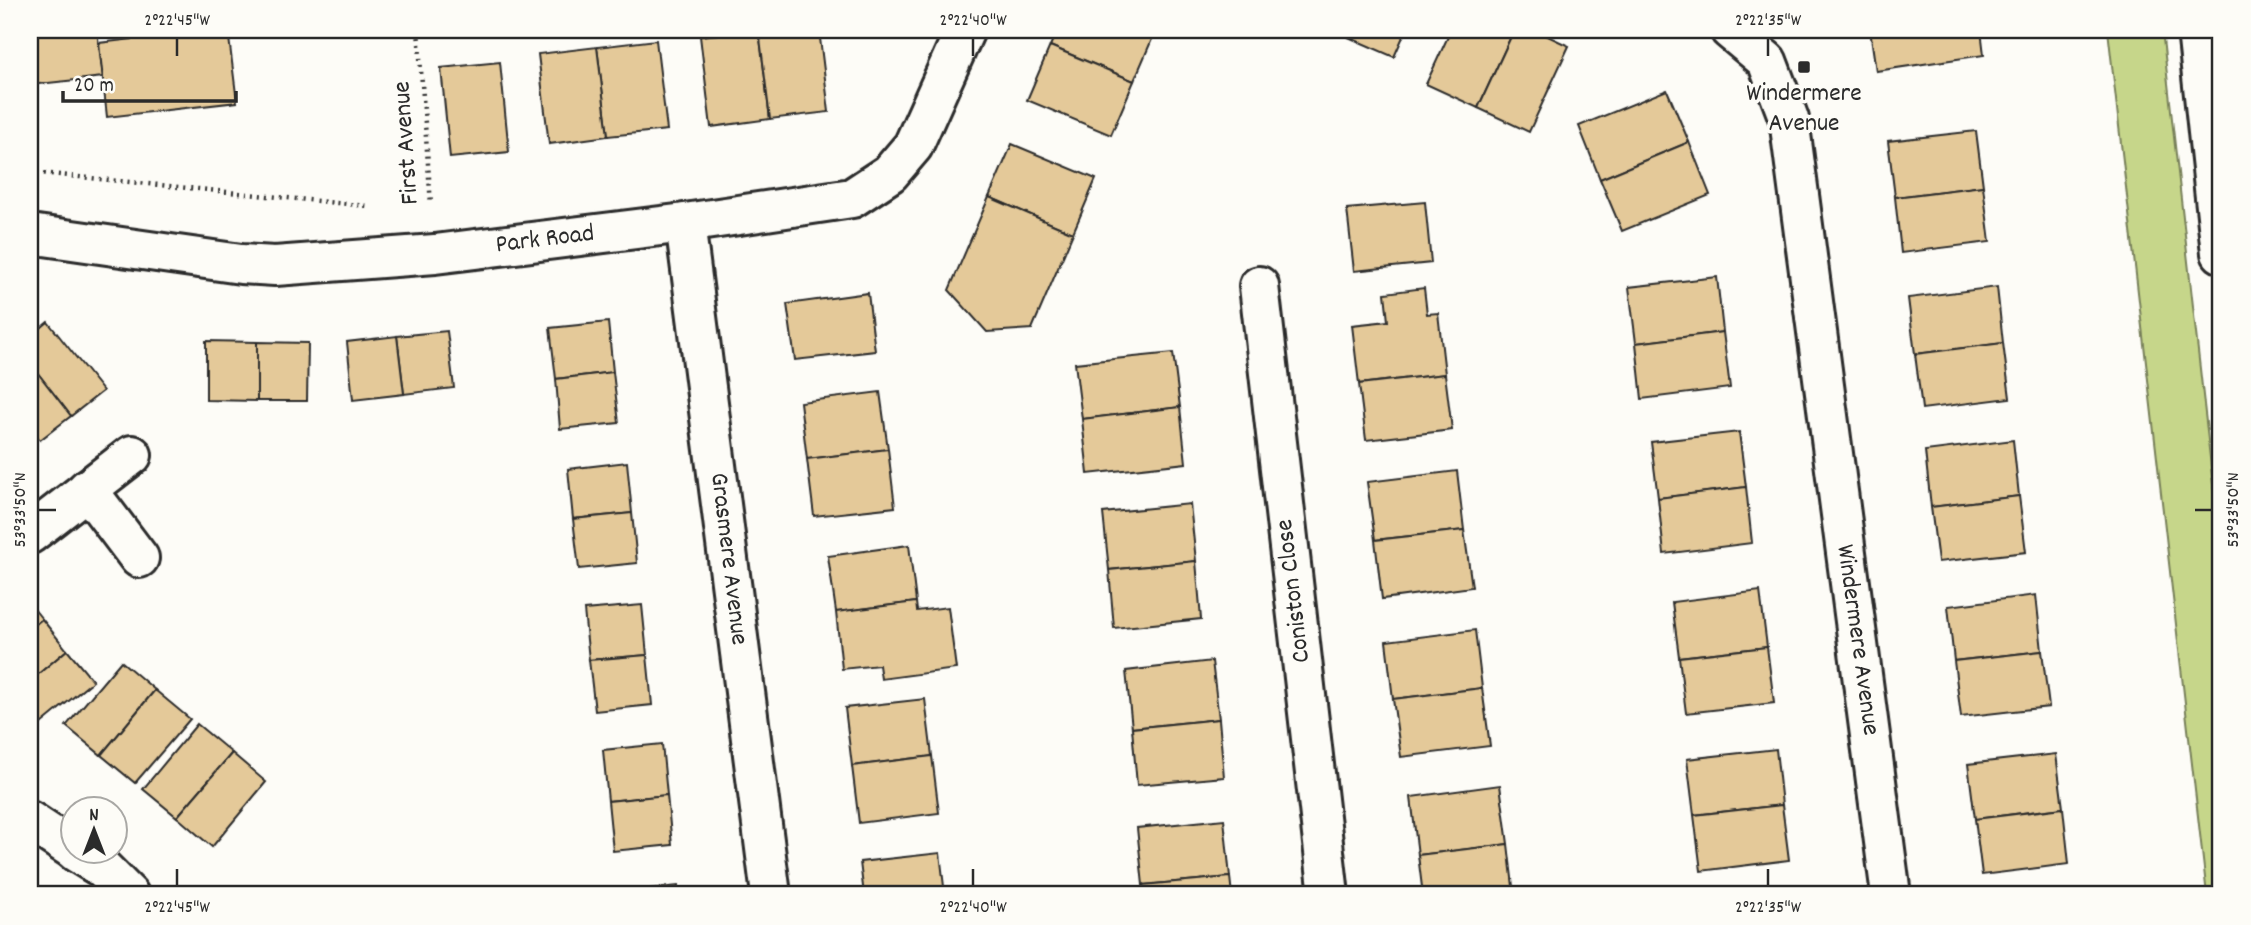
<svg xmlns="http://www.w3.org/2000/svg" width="2251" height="925" font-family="Dekko,sans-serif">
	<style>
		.green { fill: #c6d68a; stroke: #78805a; stroke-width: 2 }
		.building { fill: #e4c999; stroke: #2b2b2b; stroke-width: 2 }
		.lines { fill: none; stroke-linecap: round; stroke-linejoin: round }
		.minor-casing { stroke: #2b2b2b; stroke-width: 44 }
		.path { stroke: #2b2b2b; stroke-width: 4.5; stroke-dasharray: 2 5; stroke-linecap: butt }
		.minor { stroke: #fdfcf7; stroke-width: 38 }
		.ticks { fill: none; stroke: #2b2b2b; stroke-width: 2.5 }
		.poi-dot { fill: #2b2b2b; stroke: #fdfcf7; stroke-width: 2.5 }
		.labels { text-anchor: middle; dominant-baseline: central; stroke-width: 7; stroke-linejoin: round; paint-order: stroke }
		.poi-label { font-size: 26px; fill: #2b2b2b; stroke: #fdfcf7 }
		.street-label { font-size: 26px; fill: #2b2b2b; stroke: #fdfcf7 }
		.neatline { fill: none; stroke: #2b2b2b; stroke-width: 2.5 }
		.ticks-label { font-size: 18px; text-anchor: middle; fill: #2b2b2b }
	</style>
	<rect width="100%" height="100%" fill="#fdfcf7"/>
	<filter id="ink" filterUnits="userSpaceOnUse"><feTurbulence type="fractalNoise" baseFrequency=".0143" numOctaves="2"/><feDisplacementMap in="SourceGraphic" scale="14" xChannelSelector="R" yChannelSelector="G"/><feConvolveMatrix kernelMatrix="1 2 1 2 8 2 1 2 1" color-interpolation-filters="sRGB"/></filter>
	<g filter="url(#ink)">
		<!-- green -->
		<path class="green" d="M2108 30H2162L2221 556V895H2207Z"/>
		<!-- building -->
		<g class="building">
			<path d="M30 30H97L103 77 30 85Z"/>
			<path d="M210 30H228L237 102 107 117 99 43Z"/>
			<path d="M759 30 770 119 711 127 700 36Z"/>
			<path d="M759 30H819L829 112 770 119Z"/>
			<path d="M1057 30H1156L1134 81 1050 46Z"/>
			<path d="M1341 30H1406L1394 57 1339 33Z"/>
			<path d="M1451 30H1514L1478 108 1426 84Z"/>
			<path d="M1514 30H1535L1569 46 1529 132 1478 108Z"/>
			<path d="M1870 30H1981L1984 55 1876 71Z"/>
			<path d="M656 40 667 130 608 136 597 47Z"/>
			<path d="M1050 46 1134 81 1111 135 1027 100Z"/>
			<path d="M597 47 608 136 549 144 538 54Z"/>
			<path d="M500 62 509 152 450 158 441 68Z"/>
			<path d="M1667 90 1689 142 1600 179 1579 126Z"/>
			<path d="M1976 131 1983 186 1895 197 1888 141Z"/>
			<path d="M1689 142 1710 195 1622 231 1600 179Z"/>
			<path d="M1012 144 1096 179 1073 233 989 197Z"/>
			<path d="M1983 186 1990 242 1901 253 1895 197Z"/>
			<path d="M989 197 1073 233 1032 329 987 332 949 290Z"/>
			<path d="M1425 202 1431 263 1354 271 1347 209Z"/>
			<path d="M1717 277 1723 332 1636 343 1629 287Z"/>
			<path d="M1997 287 2003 343 1915 354 1908 298Z"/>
			<path d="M1424 288 1427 314 1438 313 1445 374 1359 384 1352 325 1388 321 1385 293Z"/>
			<path d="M868 293 875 351 795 360 787 304Z"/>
			<path d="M48 322 103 391 71 416 30 363V337Z"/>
			<path d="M608 322 613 372 556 379 550 328Z"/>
			<path d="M447 331 454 388 404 394 397 336Z"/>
			<path d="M1723 332 1730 388 1642 399 1636 343Z"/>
			<path d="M397 336 404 394 353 400 347 342Z"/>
			<path d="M206 341 257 342V401L206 400Z"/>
			<path d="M257 342 308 343 307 401H257Z"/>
			<path d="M2003 343 2010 398 1922 409 1915 354Z"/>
			<path d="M1173 353 1180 407 1082 419 1075 363Z"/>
			<path d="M30 363 71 416 40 440 30 427Z"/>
			<path d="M613 372 619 423 560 429 556 379Z"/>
			<path d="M1445 374 1452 430 1366 440 1359 384Z"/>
			<path d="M880 392 888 449 807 459 800 402Z"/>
			<path d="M1180 407 1186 463 1088 474 1082 419Z"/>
			<path d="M1739 432 1746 487 1658 498 1651 442Z"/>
			<path d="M2013 440 2019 496 1931 507 1925 451Z"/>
			<path d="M888 449 895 507 814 516 807 459Z"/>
			<path d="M627 462 632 513 573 519 568 469Z"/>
			<path d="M1457 471 1464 530 1375 540 1367 482Z"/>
			<path d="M1746 487 1752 543 1664 554 1658 498Z"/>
			<path d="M2019 496 2026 552 1938 562 1931 507Z"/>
			<path d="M1190 504 1196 561 1109 570 1103 513Z"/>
			<path d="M632 513 637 563 579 569 573 519Z"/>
			<path d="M1464 530 1472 587 1382 599 1375 540Z"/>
			<path d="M909 545 916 602 836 612 828 556Z"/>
			<path d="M1196 561 1201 619 1114 628 1109 570Z"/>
			<path d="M1760 591 1767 647 1679 657 1672 602Z"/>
			<path d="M2036 595 2042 651 1954 661 1948 606Z"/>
			<path d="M916 602 917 611 948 607 956 669 881 679 879 665 842 669 836 612Z"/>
			<path d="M30 604 42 619 30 629Z"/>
			<path d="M642 605 647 655 589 660 584 610Z"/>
			<path d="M42 619 67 650 30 681V629Z"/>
			<path d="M1475 630 1482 688 1393 699 1386 641Z"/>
			<path d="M1767 647 1774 703 1686 713 1679 657Z"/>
			<path d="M67 650 93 681 30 733V681Z"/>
			<path d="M2042 651 2049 707 1961 717 1954 661Z"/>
			<path d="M647 655 652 705 595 711 589 660Z"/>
			<path d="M121 661 155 690 101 755 66 726Z"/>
			<path d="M1212 661 1219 719 1132 728 1126 671Z"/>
			<path d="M1482 688 1490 746 1401 757 1393 699Z"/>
			<path d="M155 690 190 719 135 783 101 755Z"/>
			<path d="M925 699 932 756 852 766 845 708Z"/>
			<path d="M1219 719 1224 777 1137 785 1132 728Z"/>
			<path d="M197 724 232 753 177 817 143 789Z"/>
			<path d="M662 744 667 795 608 801 603 750Z"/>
			<path d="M1776 749 1782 805 1694 815 1687 759Z"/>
			<path d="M232 753 266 782 212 847 177 817Z"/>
			<path d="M2056 754 2063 808 1975 819 1968 764Z"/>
			<path d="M932 756 939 813 859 823 852 766Z"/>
			<path d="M1500 785 1508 844 1418 855 1411 797Z"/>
			<path d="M667 795 672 845 613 851 608 801Z"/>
			<path d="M1782 805 1789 860 1701 871 1694 815Z"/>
			<path d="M2063 808 2069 864 1982 875 1975 819Z"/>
			<path d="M1224 819 1230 877 1143 885 1137 828Z"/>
			<path d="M1508 844 1514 895H1423L1418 855Z"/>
			<path d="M940 853 945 895H864L860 862Z"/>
			<path d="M1230 877 1232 895H1144L1143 885Z"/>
			<path d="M678 886V895H619V892Z"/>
		</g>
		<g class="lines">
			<defs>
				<g id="minor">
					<path d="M1730 30 1767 61 1789 119 1891 895"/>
					<path d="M2197 30 2221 253"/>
					<path d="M685 223 771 895"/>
					<path d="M30 234 241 264 275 266 435 254 685 223 852 198 890 173 913 146 965 30"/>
					<path d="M1259 286 1329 895"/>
					<path d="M87 489 139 558"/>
					<path d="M30 534 132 455"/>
					<path d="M30 821 74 850"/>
					<path d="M76 852 102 868 129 895"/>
				</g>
			</defs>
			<!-- minor casing -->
			<use href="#minor" class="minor-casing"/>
			<!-- path -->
			<g class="path">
				<path d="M418 30 431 204"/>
				<path d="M30 172 367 206"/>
			</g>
			<!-- minor -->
			<use href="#minor" class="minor"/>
		</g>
	</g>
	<!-- ticks -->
	<path class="ticks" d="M177 38V56M973 38V56M1768 38V56M38 510H56M2195 510H2212M177 869V886M973 869V886M1768 869V886"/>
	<!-- markers -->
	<rect class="poi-dot" x="1797" y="60" width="14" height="14" rx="3.5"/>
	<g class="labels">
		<!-- poi labels -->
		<g class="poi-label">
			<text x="1804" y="94">Windermere<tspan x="1804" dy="30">Avenue</tspan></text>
		</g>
		<!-- street labels -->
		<g class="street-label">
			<text transform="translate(407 143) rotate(-94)">First Avenue</text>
			<text transform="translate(545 240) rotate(-7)">Park Road</text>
			<text transform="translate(728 559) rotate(83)">Grasmere Avenue</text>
			<text transform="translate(1294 591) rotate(-97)">Coniston Close</text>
			<text transform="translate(1857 640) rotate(82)">Windermere Avenue</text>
		</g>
	</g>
	<!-- margin -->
	<rect width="2251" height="925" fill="none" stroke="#fdfcf7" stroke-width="77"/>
	<!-- north arrow -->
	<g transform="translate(94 830)"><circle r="33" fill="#fdfcf7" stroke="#a9a8a5" stroke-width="2"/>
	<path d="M0-5L12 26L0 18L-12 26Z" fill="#2b2b2b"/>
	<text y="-10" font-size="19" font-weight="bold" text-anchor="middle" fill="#2b2b2b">N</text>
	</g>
	<!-- scale -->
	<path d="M63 91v10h173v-10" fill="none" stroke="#2b2b2b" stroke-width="3.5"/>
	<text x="74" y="91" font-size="21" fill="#2b2b2b" stroke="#fdfcf7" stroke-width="5" paint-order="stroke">20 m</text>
	<rect x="38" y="38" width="2174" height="848" class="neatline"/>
	<g class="ticks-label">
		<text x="177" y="25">2°22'45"W</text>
		<text x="973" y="25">2°22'40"W</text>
		<text x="1768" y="25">2°22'35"W</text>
		<text transform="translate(19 510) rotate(-90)" y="6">53°33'50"N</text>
		<text transform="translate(2232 510) rotate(-90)" y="6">53°33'50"N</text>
		<text x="177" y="912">2°22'45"W</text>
		<text x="973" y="912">2°22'40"W</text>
		<text x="1768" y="912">2°22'35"W</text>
	</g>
</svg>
